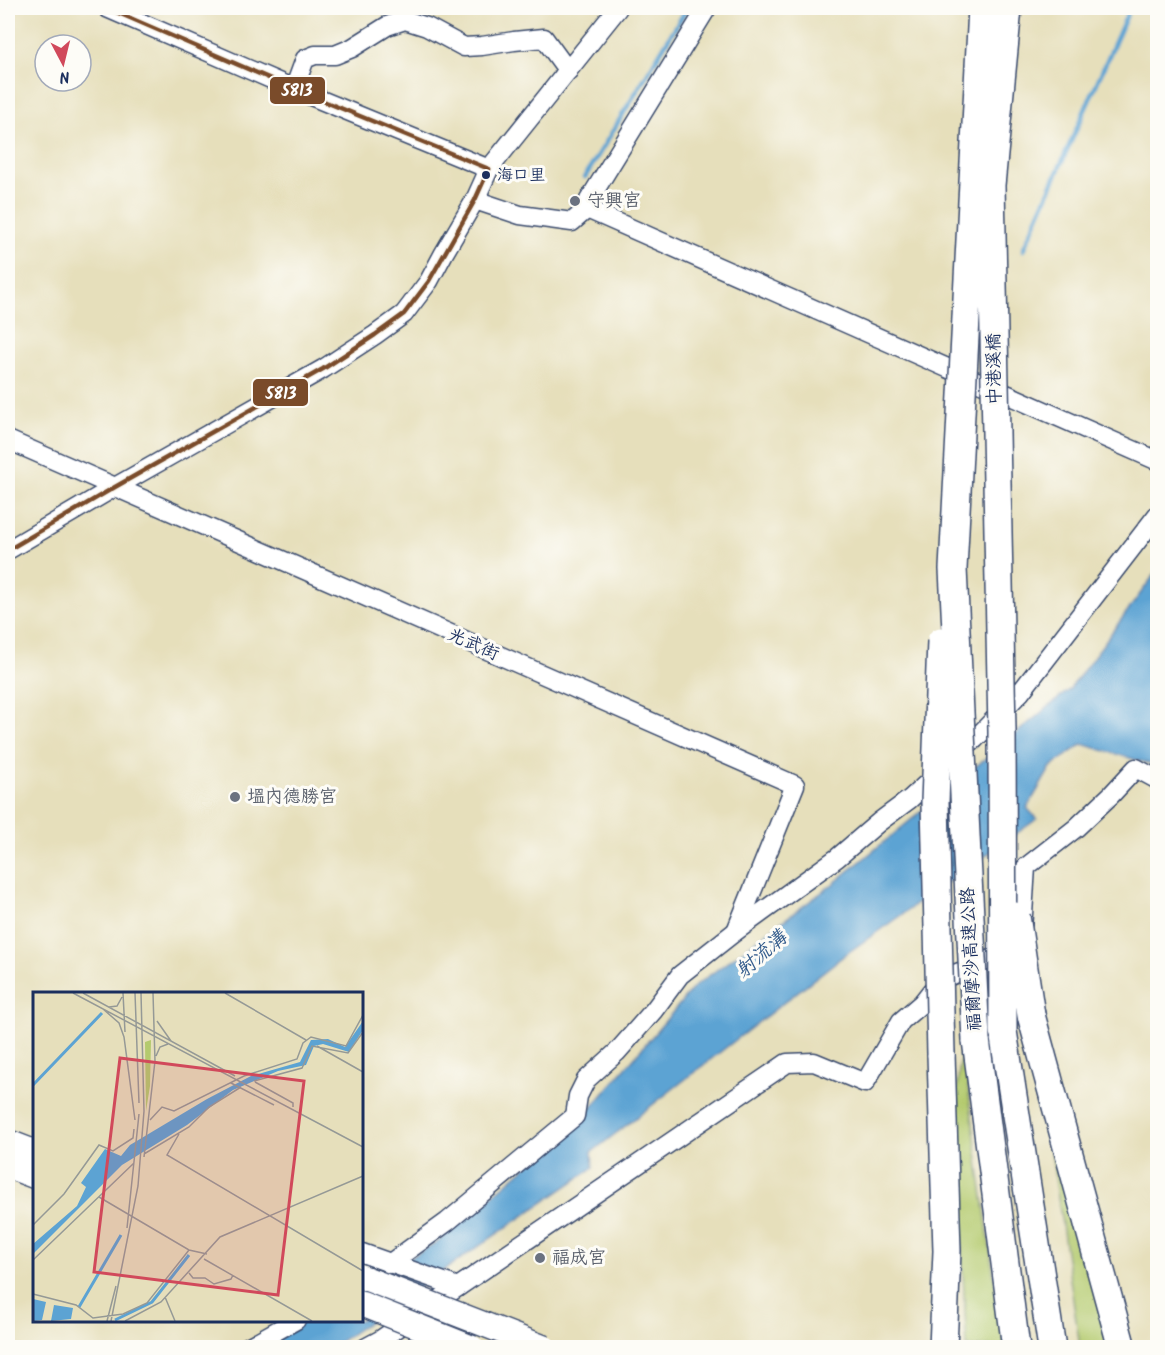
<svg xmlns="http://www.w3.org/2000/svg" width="1165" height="1355" font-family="Kalam,'LXGW WenKai TC',sans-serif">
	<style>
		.green { fill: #b4ca6e; stroke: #687c66; stroke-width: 1.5 }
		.water { fill: #5ca3d3; stroke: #3c6998; stroke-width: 1.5 }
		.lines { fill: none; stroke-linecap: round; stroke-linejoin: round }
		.stream { stroke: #5ca3d3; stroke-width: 4.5 }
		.minor-casing { stroke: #39496c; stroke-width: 21 }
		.major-casing { stroke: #39496c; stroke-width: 27 }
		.highway-casing { stroke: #39496c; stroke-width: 30 }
		.minor { stroke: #fff; stroke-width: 18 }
		.major { stroke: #fff; stroke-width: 24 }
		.highway { stroke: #fff; stroke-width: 27 }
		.major-bridge-casing { stroke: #39496c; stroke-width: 27; stroke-linecap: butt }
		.highway-bridge-casing { stroke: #39496c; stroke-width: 30; stroke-linecap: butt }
		.major-bridge { stroke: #fff; stroke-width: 24 }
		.highway-bridge { stroke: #fff; stroke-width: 27 }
		.bus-1-casing { stroke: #fdfcf7; stroke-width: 9 }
		.bus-1 { stroke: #7a4b2a; stroke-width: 4.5 }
		.bus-dot { fill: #1b2f5e; stroke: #fdfcf7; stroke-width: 2 }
		.worship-dot { fill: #6b7280; stroke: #fdfcf7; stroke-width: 2 }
		.labels { text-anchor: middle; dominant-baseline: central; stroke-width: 6; stroke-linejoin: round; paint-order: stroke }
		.bus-label { font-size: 16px; fill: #1b2f5e; stroke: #fdfcf7; text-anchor: start }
		.worship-label { font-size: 18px; fill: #5b616d; stroke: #fdfcf7; text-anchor: start }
		.street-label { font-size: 18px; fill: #1b2f5e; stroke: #fdfcf7 }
		.water-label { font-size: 20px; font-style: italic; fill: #355d8d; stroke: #fdfcf7 }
		.inset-river { fill: none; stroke: #5ca3d3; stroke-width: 3 }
		.inset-road { fill: none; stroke: #959996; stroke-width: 1.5 }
		.view { fill: #d1495b; fill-opacity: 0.15; stroke: #d1495b; stroke-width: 3 }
		.inset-edge { fill: none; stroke: #1b2f5e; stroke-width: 3 }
		.line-badge { stroke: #fdfcf7; stroke-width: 2 }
		.badge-label { font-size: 16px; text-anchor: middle; font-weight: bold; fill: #fff }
	</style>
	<rect width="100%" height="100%" fill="#fdfcf7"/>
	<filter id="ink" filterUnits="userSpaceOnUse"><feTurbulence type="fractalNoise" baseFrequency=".0167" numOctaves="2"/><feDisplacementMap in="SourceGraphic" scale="12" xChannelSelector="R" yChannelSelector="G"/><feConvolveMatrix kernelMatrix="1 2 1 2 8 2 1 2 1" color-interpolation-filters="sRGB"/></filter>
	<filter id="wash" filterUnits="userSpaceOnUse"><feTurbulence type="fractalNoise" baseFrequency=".008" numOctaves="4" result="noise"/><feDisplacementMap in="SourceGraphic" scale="24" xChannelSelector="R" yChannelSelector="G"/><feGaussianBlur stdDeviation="1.35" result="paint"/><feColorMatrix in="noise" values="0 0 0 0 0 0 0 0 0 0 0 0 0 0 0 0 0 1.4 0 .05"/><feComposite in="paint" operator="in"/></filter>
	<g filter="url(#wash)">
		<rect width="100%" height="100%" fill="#e6dfbb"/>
		<!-- green -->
		<g class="green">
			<path d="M962 1043 993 1270 1005 1347H967L959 1203 957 1089Z"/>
			<path d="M1034 1050 1111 1347H1080L1052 1157Z"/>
		</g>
		<!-- water -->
		<path class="water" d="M1157 571V766L1082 744 1051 767 1027 808 1037 819 846 954 592 1152 593 1168 335 1345 331 1348H251L299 1321 362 1320V1285L438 1242 581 1120 695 986 833 884 1070 689Z"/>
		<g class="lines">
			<!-- stream -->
			<g class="stream">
				<path d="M585 177 687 8"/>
				<path d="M1023 250 1130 8"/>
			</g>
		</g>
	</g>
	<g filter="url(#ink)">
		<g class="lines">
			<defs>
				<g id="minor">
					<path d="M107 8 294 89 489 169"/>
					<path d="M294 89 305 59 315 55H335L352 48 387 26 405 20 427 27 464 47 482 46 514 41 544 38 568 71"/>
					<path d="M475 200 520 215 572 222 587 209 589 200 707 8"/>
					<path d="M587 209 1158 461"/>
					<path d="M8 440 795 785 736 931"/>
					<path d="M8 550 115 487 323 369 375 335 404 314 429 281 444 253 475 200 489 169 618 8"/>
					<path d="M1022 930 1026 867 1076 828 1111 795 1136 768 1158 780"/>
					<path d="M362 1253 458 1287"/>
					<path d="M389 1264 447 1222 575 1116 578 1096 586 1080 617 1052 654 1010 680 975 736 931 837 858 879 822 910 799 975 739 1020 693 1158 514"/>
					<path d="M246 1348 296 1320"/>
					<path d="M365 1348 380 1340 458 1287 787 1063 814 1062 865 1083 901 1021 922 1003 940 980 1011 951"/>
				</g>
				<g id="major">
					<path d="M8 1142 34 1152"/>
					<path d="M8 1166 34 1176"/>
				</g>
				<g id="highway">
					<path d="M1031 1015 1122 1348"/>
					<path d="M1003 1031 1052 1348"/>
					<path d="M976 1040 1016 1348"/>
					<path d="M941 1054 947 1251 943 1348"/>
				</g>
			</defs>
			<!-- minor casing -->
			<use href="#minor" class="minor-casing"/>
			<!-- major casing -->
			<use href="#major" class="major-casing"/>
			<!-- highway casing -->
			<use href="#highway" class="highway-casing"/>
			<!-- minor -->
			<use href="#minor" class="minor"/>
			<!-- major -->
			<use href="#major" class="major"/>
			<!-- highway -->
			<use href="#highway" class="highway"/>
			<defs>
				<g id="major-bridge">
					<path d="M362 1277 545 1348"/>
					<path d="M362 1304 472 1348"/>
				</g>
				<g id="highway-bridge">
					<path d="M941 641 935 802 941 1054"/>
					<path d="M1016 916 1031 1015"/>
					<path d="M1003 1031 1002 731 991 185 1008 8"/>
					<path d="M976 1040 953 569 982 8"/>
				</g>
			</defs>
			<!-- major-bridge casing -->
			<use href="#major-bridge" class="major-bridge-casing"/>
			<!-- highway-bridge casing -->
			<use href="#highway-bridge" class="highway-bridge-casing"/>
			<!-- major-bridge -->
			<use href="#major-bridge" class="major-bridge"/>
			<!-- highway-bridge -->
			<use href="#highway-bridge" class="highway-bridge"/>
			<defs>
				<g id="bus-1">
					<path d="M107 8 294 89 489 169"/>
					<path d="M8 550 115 487 323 369 375 335 404 314 429 281 475 200 489 169"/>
				</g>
			</defs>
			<!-- bus-1 casing -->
			<use href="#bus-1" class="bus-1-casing"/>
			<!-- bus-1 -->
			<use href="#bus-1" class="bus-1"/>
		</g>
	</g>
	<!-- markers -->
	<circle class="bus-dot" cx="486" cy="175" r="5"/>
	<g class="worship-dot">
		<circle cx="575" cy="201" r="6"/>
		<circle cx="235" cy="797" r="6"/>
		<circle cx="540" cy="1258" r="6"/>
	</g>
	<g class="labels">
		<!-- bus labels -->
		<g class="bus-label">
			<text x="497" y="175">海口里</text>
		</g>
		<!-- worship labels -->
		<g class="worship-label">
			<text x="587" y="201">守興宮</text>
			<text x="247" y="797">塭內德勝宮</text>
			<text x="552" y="1258">福成宮</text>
		</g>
		<!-- street labels -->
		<g class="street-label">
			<text transform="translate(995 369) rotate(-91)">中港溪橋</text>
			<text transform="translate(473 645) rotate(24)">光武街</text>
			<text transform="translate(972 959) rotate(-93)">福爾摩沙高速公路</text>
		</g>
		<!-- water labels -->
		<g class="water-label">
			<text transform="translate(762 955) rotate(-41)">射流溝</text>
		</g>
	</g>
	<!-- overview -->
	<g transform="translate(33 992)">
		<rect width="330" height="330" fill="#e6dfbb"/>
		<path d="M118 48 117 94 113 119 112 50Z" fill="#b4ca6e"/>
		<path d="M330 29V38L316 60 290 52 281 54 273 73 245 79 200 98 154 133 89 173 0 262V252L44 214 53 195 48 191 72 157 88 164 97 153 174 107 218 84 267 70 278 48 295 47 312 55ZM0 307 13 310 9 328 0 329ZM21 313 40 316 38 327 18 329Z" fill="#5ca3d3"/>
		<path class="inset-river" d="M0 93 69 21M46 315 88 243M82 328 119 310 156 263"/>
		<path class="inset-road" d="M40 1 330 155M50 1 202 84M90 1 92 40M102 1 106 111M192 1 273 48M76 15 84 14 89 5M70 17 86 31 91 45 102 128M124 29 138 49M284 54 330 80M123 64 127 55 135 52M221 89 269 76 279 54 315 61 330 40M222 90 260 111V115M198 91 241 113M117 128 129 115 141 119 211 84 264 67 270 51 278 45 313 54 330 23M146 142 134 163 330 279M111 162 156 135 176 115 208 95M111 165 122 69 120 1M66 205 156 258 174 262M0 233 31 202 66 153 80 159 100 146 101 137M94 236 106 122M171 267 279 329M0 268 101 171M156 281 160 286H172L181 292 198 287 200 283M0 302 43 313 60 326 90 322 114 311 156 258M132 305 142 329M74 329 83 294M78 329 105 194 111 119 108 1M92 329 128 310 187 245 330 184"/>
		<path class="view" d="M87 66 271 89 245 303 61 280Z"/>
		<rect width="330" height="330" class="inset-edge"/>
	</g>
	<g class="line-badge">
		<rect x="269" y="76" width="57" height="29" rx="6" fill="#7a4b2a"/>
		<rect x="252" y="378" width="57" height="29" rx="6" fill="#7a4b2a"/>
	</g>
	<g class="badge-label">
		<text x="297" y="96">5813</text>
		<text x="281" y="399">5813</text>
	</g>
	<!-- margin -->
	<rect width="1165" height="1355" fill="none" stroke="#fdfcf7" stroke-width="30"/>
	<!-- north arrow -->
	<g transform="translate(63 63) rotate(173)"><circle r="28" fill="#fdfcf7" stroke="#a3aaba" stroke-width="1.5"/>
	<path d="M0-4.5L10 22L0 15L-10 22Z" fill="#d1495b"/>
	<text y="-9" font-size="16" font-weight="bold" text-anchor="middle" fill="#1b2f5e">N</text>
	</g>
</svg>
